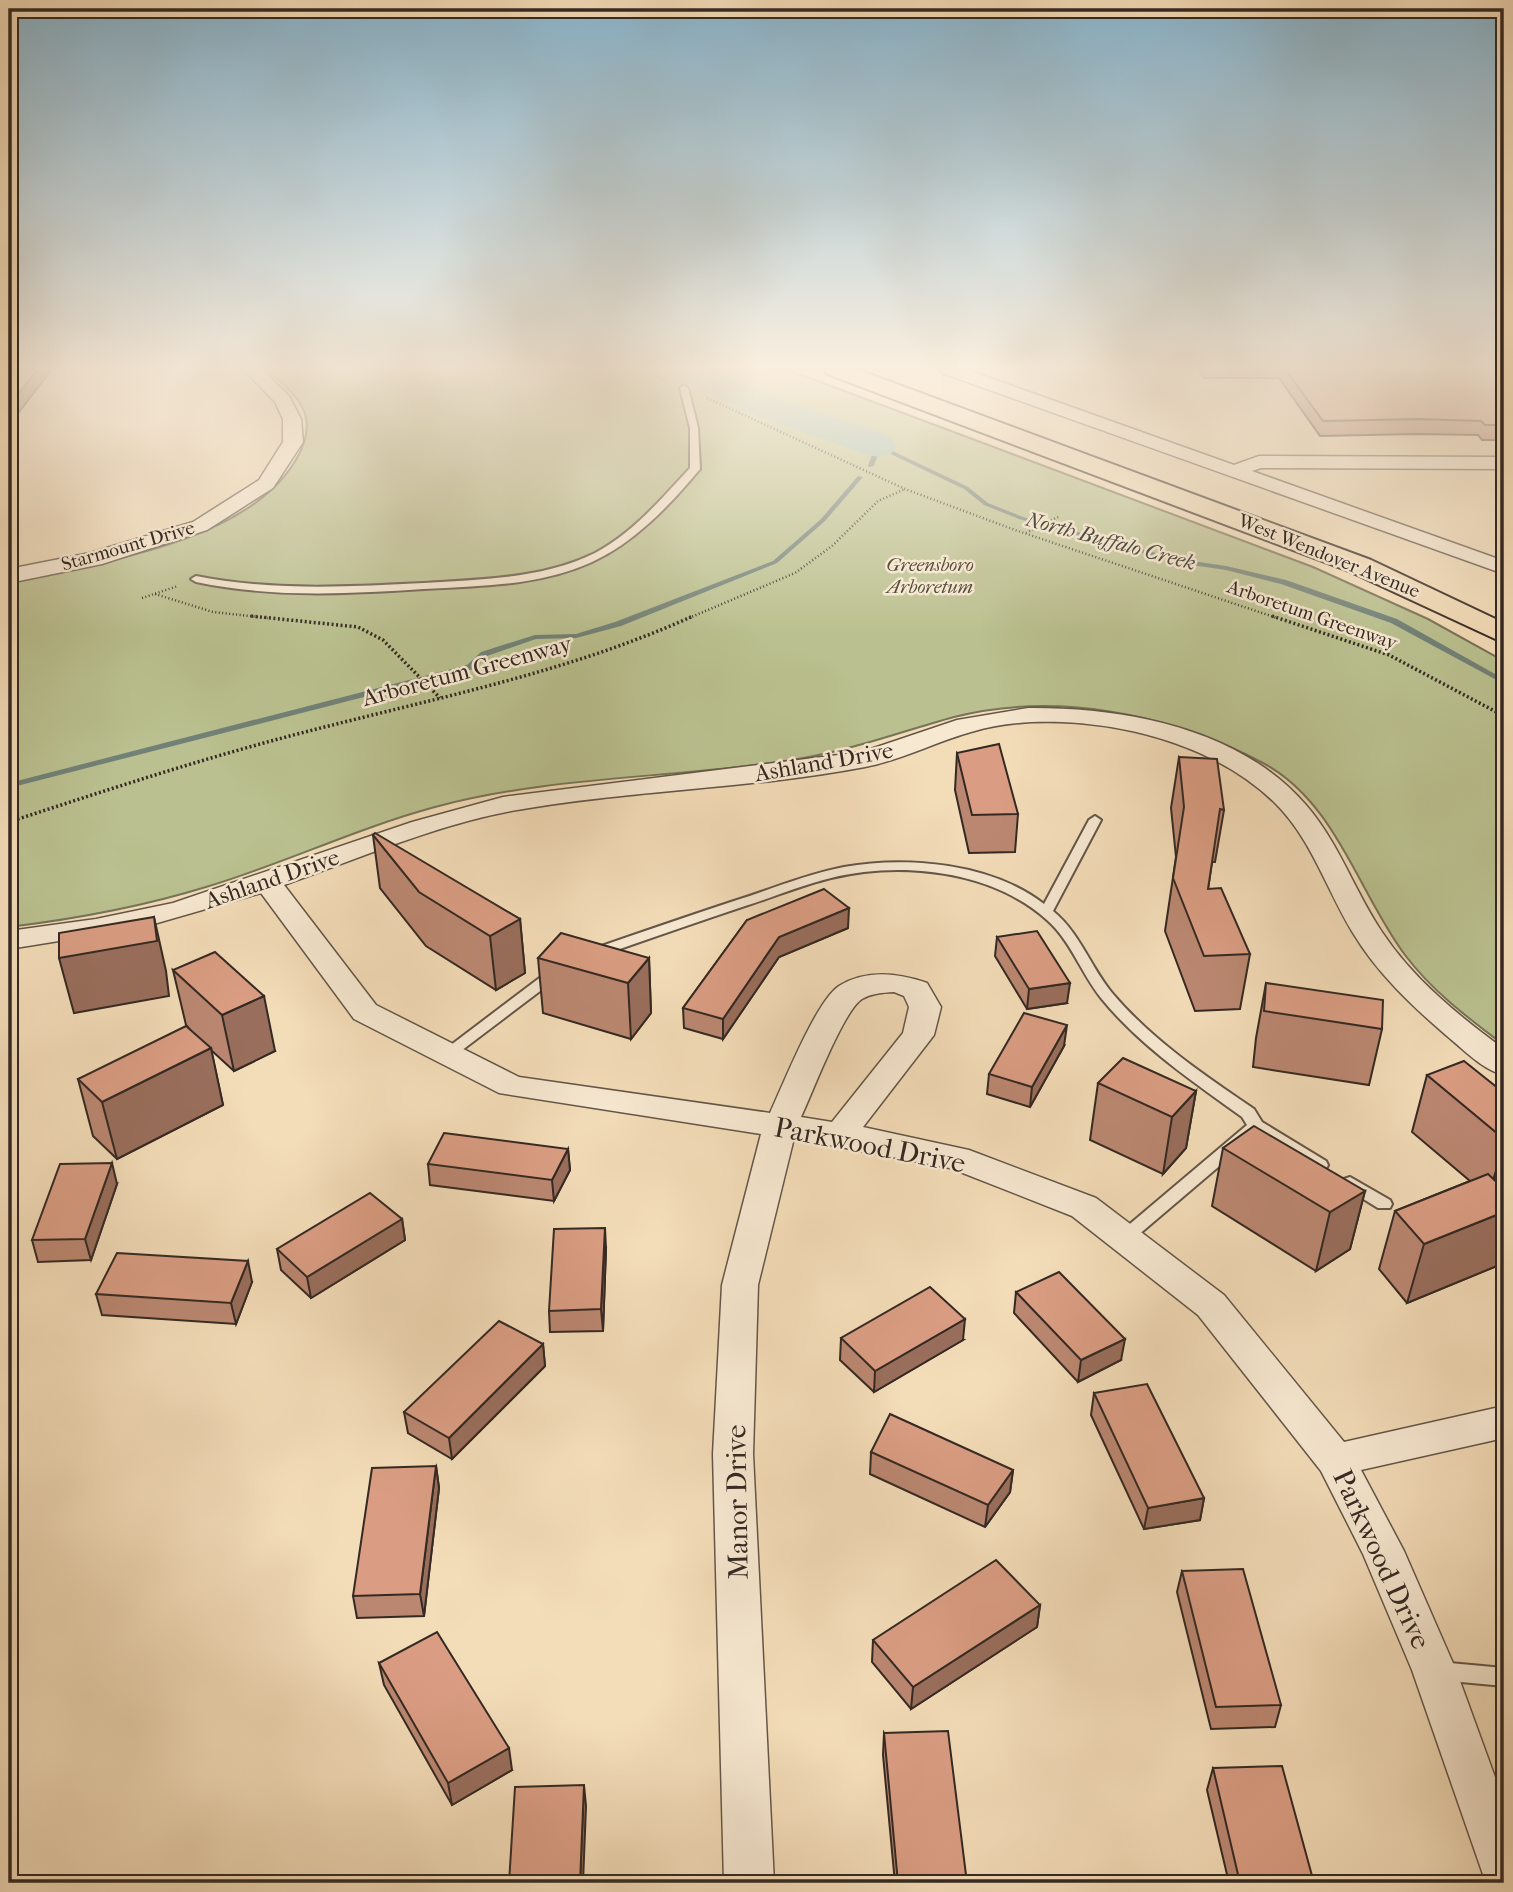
<svg xmlns="http://www.w3.org/2000/svg" width="1513" height="1892" font-family="'IM FELL French Canon',serif">
	<style>
		.green { fill: #bac08f; stroke: #777459; stroke-width: 2 }
		.lines { fill: none; stroke-linecap: round; stroke-linejoin: round }
		.stream { fill: #728177; fill-rule: evenodd }
		.river { fill: #9bbcaf; fill-rule: evenodd }
		.lane-casing { stroke: #645648; stroke-width: 4 }
		.street-casing { stroke: #645648; stroke-width: 3 }
		.highway-casing { stroke: #342923; stroke-width: 4 }
		.path-far1 { stroke: #342923; stroke-width: 2.5; stroke-dasharray: 1 2.5; stroke-linecap: butt }
		.path { stroke: #342923; stroke-width: 3.5; stroke-dasharray: 2 2.5; stroke-linecap: butt }
		.lane { fill: #f7e8d1; fill-rule: evenodd }
		.street { fill: #f7e8d1; fill-rule: evenodd }
		.highway { fill: #f3dcb8; fill-rule: evenodd }
		.wall { fill: #bb8771; stroke: #342923; stroke-width: 2 }
		.shaded-wall { fill: #996e5c; stroke: #342923; stroke-width: 2 }
		.building { fill: #da9d83; stroke: #342923; stroke-width: 2 }
		.labels { text-anchor: middle; dominant-baseline: central; stroke-width: 5; stroke-linejoin: round; paint-order: stroke }
		.far-street-label { font-size: 19px; fill: #342923; stroke: #f7e8d1 }
		.far-park-label { font-size: 19px; font-style: italic; fill: #564f3e; stroke: #f7e8d1 }
		.far-water-label { font-size: 21px; font-style: italic; fill: #4e4e46; stroke: #f7e8d1 }
		.street-label { font-size: 23px; fill: #342923; stroke: #f7e8d1 }
		.near-street-label { font-size: 28px; fill: #342923; stroke: #f7e8d1 }
	</style>
	<rect width="100%" height="100%" fill="#f3dcb8"/>
	<filter id="stains"><feTurbulence type="fractalNoise" baseFrequency=".00286" numOctaves="4"/><feColorMatrix values="0 0 0 0 .2 0 0 0 0 .09 0 0 0 0 .02 0 0 0 .5 -.17"/></filter>
	<radialGradient id="worn" r=".72"><stop offset=".6" stop-color="#630" stop-opacity="0"/><stop offset="1" stop-color="#630" stop-opacity=".3"/></radialGradient>
	<!-- green -->
	<path class="green" d="M266 369H786L1313 567 1428 619 1504 661V1045C1468 1018 1433 992 1405 955 1358 892 1336 802 1263 763 1172 714 1056 691 954 717 906 730 859 748 809 757 686 779 557 774 435 807 357 828 283 864 206 887 141 907 75 919 9 927V581C97 563 249 543 297 458 321 416 298 396 266 369Z"/>
	<g class="lines">
		<!-- stream -->
		<g class="stream">
			<path d="M878 444 968 487 988 503 1023 517 1178 559 1226 566 1286 580 1397 619 1504 679V684L1391 623 1281 584 1226 570 1178 563 1019 519 984 505 964 489 880 449 874 466 869 467 868 466 875 446Z"/>
			<path d="M858 476 863 477 825 521 777 563 621 626 576 638 536 639 487 656 473 669 9 788V783L467 665 481 652 535 635 576 634 615 622 773 561 821 519Z"/>
		</g>
		<!-- river -->
		<path class="river" d="M666 369H711L786 402 879 432 891 438 897 446 891 454 878 457 865 454 748 412 671 376Z"/>
		<defs>
			<g id="lane">
				<path d="M684 385 688 388 698 428 700 469C670 505 634 543 592 562 540 586 480 586 424 589 347 594 272 598 196 582L191 579 196 576C272 591 347 587 424 583 482 579 542 579 595 553 633 533 661 499 690 468V428L680 388Z"/>
				<path d="M1095 816 1101 820 1053 911C1080 933 1091 968 1113 994 1152 1040 1204 1075 1254 1109L1262 1122 1326 1161 1328 1165 1326 1169H1314L1257 1134 1130 1242 1124 1244 1118 1242 1116 1238 1118 1234 1247 1125 1242 1117C1192 1081 1140 1046 1101 998 1081 973 1071 941 1047 920 991 870 901 861 831 878 802 885 774 897 745 906 697 922 648 939 600 956H590L588 953 590 950C639 933 688 916 737 900 772 889 807 874 844 867 907 856 991 863 1044 904L1089 820Z"/>
				<path d="M555 969 560 970 562 973 560 976 453 1057H443L440 1054 443 1051 550 970Z"/>
				<path d="M1350 1177 1390 1200 1392 1204 1390 1208H1378L1344 1187 1342 1183 1344 1179Z"/>
				<path d="M1439 1662 1504 1668V1686L1439 1680 1432 1678 1428 1671 1432 1664Z"/>
			</g>
			<g id="street">
				<path d="M243 369H262L289 396 301 419 303 442 273 488 207 530 102 564 9 583V569L90 553 193 522 259 480 283 442V419L275 402Z"/>
				<path d="M939 369H965L1234 465 1259 456 1504 457V469L1261 468 1252 471 1504 561V574L942 373Z"/>
				<path d="M1028 708C1123 707 1240 728 1306 805 1339 843 1354 890 1382 932 1413 979 1460 1017 1504 1049V1075C1483 1070 1464 1050 1447 1036 1412 1006 1377 973 1353 933 1326 889 1312 839 1274 802 1219 749 1136 725 1061 722 1032 721 1000 723 971 732 935 742 902 760 865 767 750 789 632 790 517 810 438 824 360 858 284 885L376 1005 519 1077 770 1113C783 1085 816 1001 839 986 867 969 898 973 927 983L941 1007 934 1035 863 1127 969 1150 1096 1198 1224 1295 1344 1442 1504 1406V1438L1361 1470 1404 1551 1456 1670 1504 1802V1883H1486L1412 1670 1363 1554 1321 1471 1198 1315 1072 1216 950 1168 794 1138 758 1285 753 1454 774 1883H724L713 1454 722 1285 761 1134 499 1093 354 1019 261 893 140 928 9 949V931L96 919 173 903 412 822 503 797 862 752 957 720ZM894 992 904 996 909 1007 903 1033 832 1122 801 1117C812 1094 843 1011 862 999 872 993 882 993 894 992Z"/>
			</g>
			<path id="highway" d="M824 369H856L1371 560 1504 623V643L1351 572 827 374Z"/>
		</defs>
		<!-- lane casing -->
		<use href="#lane" class="lane-casing"/>
		<!-- street casing -->
		<use href="#street" class="street-casing"/>
		<!-- highway casing -->
		<use href="#highway" class="highway-casing"/>
		<!-- path-far1 -->
		<g class="path-far1">
			<path d="M641 369 670 382"/>
			<path d="M707 398 905 489 1015 530 1277 618"/>
			<path d="M1026 533 1060 516"/>
			<path d="M155 594 213 612 268 618"/>
			<path d="M142 598 178 586"/>
			<path d="M689 618 795 573 832 546 878 501 905 489"/>
		</g>
		<!-- path -->
		<g class="path">
			<path d="M251 616 358 627 383 640 440 698"/>
			<path d="M1272 616 1389 655 1504 716"/>
			<path d="M9 822C110 789 210 756 313 730 440 697 572 671 693 616"/>
		</g>
		<!-- lane -->
		<use href="#lane" class="lane"/>
		<!-- street -->
		<use href="#street" class="street"/>
		<!-- highway -->
		<use href="#highway" class="highway"/>
	</g>
	<!-- wall -->
	<g class="wall">
		<path d="M9 369 19 412H9Z"/>
		<path d="M1198 369H1504V440H1482L1478 435 1417 434 1320 436 1279 378H1204Z"/>
		<path d="M957 753 1018 814 1015 852 969 853 955 790Z"/>
		<path d="M1179 757 1224 810 1215 862H1212L1208 889 1250 954 1240 1009 1195 1011 1165 931 1176 857 1171 808Z"/>
		<path d="M373 835 520 919 525 973 496 990 426 946 380 888Z"/>
		<path d="M747 920 848 928 779 957 723 1039 684 1028 683 1008Z"/>
		<path d="M997 937 1067 1003 1027 1009 995 956Z"/>
		<path d="M538 958H649L651 1013 631 1039 543 1013Z"/>
		<path d="M173 970 275 1051 234 1071 211 1050 223 1105 117 1159 93 1136 78 1079 193 1033 186 1025Z"/>
		<path d="M1266 983 1382 1029 1369 1085 1253 1067 1256 1038Z"/>
		<path d="M1064 1046 1030 1107 987 1094 989 1074Z"/>
		<path d="M1427 1075 1504 1093V1263L1407 1303 1379 1269 1395 1211 1470 1181 1412 1132Z"/>
		<path d="M1098 1083 1196 1091 1186 1148 1163 1174 1090 1140Z"/>
		<path d="M1223 1148 1365 1191 1350 1249 1316 1271 1212 1206Z"/>
		<path d="M568 1149 570 1170 554 1201 430 1185 428 1164Z"/>
		<path d="M117 1184 91 1260 38 1262 32 1240Z"/>
		<path d="M402 1219 405 1240 311 1298 281 1270 277 1249Z"/>
		<path d="M606 1249 603 1331 550 1332 549 1311Z"/>
		<path d="M252 1282 236 1324 102 1315 96 1294Z"/>
		<path d="M1016 1292 1121 1360 1078 1382 1014 1313Z"/>
		<path d="M841 1338 963 1340 874 1392 840 1360Z"/>
		<path d="M543 1344 545 1366 452 1459 408 1433 404 1412Z"/>
		<path d="M1094 1393 1204 1498 1200 1520 1144 1529 1091 1415Z"/>
		<path d="M871 1452 1013 1470 1010 1492 985 1527 870 1474Z"/>
		<path d="M436 1466 439 1488 424 1616 357 1618 353 1596Z"/>
		<path d="M1182 1571 1281 1705 1275 1727 1211 1729 1177 1592Z"/>
		<path d="M1040 1605 1037 1627 911 1709 872 1662 873 1640Z"/>
		<path d="M379 1663 512 1770 452 1805 384 1685Z"/>
		<path d="M884 1733 967 1883H895L883 1755Z"/>
		<path d="M1213 1768 1314 1883H1229L1207 1790Z"/>
	</g>
	<!-- shaded-wall -->
	<g class="shaded-wall">
		<path d="M38 369H52L19 412 15 398Z"/>
		<path d="M849 908 848 928 779 957 723 1039V1019L779 937Z"/>
		<path d="M154 917 166 971 169 996 74 1013 59 958Z"/>
		<path d="M520 919 525 973 496 990 490 936Z"/>
		<path d="M649 958 651 1013 631 1039 628 983Z"/>
		<path d="M1070 983 1067 1003 1027 1009 1029 989Z"/>
		<path d="M264 996 275 1051 234 1071 222 1015Z"/>
		<path d="M1067 1025 1064 1046 1030 1107 1032 1087Z"/>
		<path d="M211 1048 223 1105 117 1159 102 1102Z"/>
		<path d="M1196 1091 1186 1148 1163 1174 1172 1117Z"/>
		<path d="M1504 1144V1191L1488 1197Z"/>
		<path d="M568 1149 570 1170 554 1201 552 1180Z"/>
		<path d="M112 1163 117 1184 91 1260 85 1239Z"/>
		<path d="M1365 1191 1350 1249 1316 1271 1330 1212Z"/>
		<path d="M1504 1212V1263L1407 1303 1424 1244Z"/>
		<path d="M402 1219 405 1240 311 1298 307 1277Z"/>
		<path d="M605 1228 606 1249 603 1331 601 1309Z"/>
		<path d="M248 1261 252 1282 236 1324 231 1303Z"/>
		<path d="M965 1319 963 1340 874 1392 875 1371Z"/>
		<path d="M1125 1339 1121 1360 1078 1382 1081 1360Z"/>
		<path d="M543 1344 545 1366 452 1459 449 1438Z"/>
		<path d="M436 1466 439 1488 424 1616 420 1594Z"/>
		<path d="M1013 1470 1010 1492 985 1527 988 1505Z"/>
		<path d="M1204 1498 1200 1520 1144 1529 1148 1508Z"/>
		<path d="M1040 1605 1037 1627 911 1709 913 1687Z"/>
		<path d="M509 1748 512 1770 452 1805 448 1783Z"/>
		<path d="M584 1785 586 1806 583 1883H580Z"/>
	</g>
	<!-- building -->
	<g class="building">
		<path d="M9 369H38L15 398H9Z"/>
		<path d="M1285 369H1504V425H1485L1481 421 1420 419 1323 421Z"/>
		<path d="M999 744 1018 814 972 815 957 753Z"/>
		<path d="M1179 757 1217 759 1224 810 1220 809 1208 889 1221 888 1250 954 1204 956 1173 878 1184 807Z"/>
		<path d="M375 833 520 919 490 936 419 892 373 835Z"/>
		<path d="M824 889 849 908 779 937 723 1019 683 1008 747 920Z"/>
		<path d="M154 917 157 941 59 958V933Z"/>
		<path d="M1037 931 1070 983 1029 989 997 937Z"/>
		<path d="M561 933 649 958 628 983 538 958Z"/>
		<path d="M215 952 264 996 222 1015 173 970Z"/>
		<path d="M1266 983 1383 1000 1382 1029 1264 1011Z"/>
		<path d="M1024 1013 1067 1025 1032 1087 989 1074Z"/>
		<path d="M186 1026 211 1048 102 1102 78 1079Z"/>
		<path d="M1123 1058 1196 1091 1172 1117 1098 1083Z"/>
		<path d="M1464 1061 1504 1093V1139L1427 1075Z"/>
		<path d="M1254 1126 1365 1191 1330 1212 1223 1148Z"/>
		<path d="M444 1133 568 1149 552 1180 428 1164Z"/>
		<path d="M112 1163 85 1239 32 1240 60 1164Z"/>
		<path d="M1488 1174 1504 1189V1212L1424 1244 1395 1211Z"/>
		<path d="M370 1193 402 1219 307 1277 277 1249Z"/>
		<path d="M605 1228 601 1309 549 1311 554 1229Z"/>
		<path d="M117 1253 248 1261 231 1303 96 1294Z"/>
		<path d="M1059 1272 1125 1339 1081 1360 1016 1292Z"/>
		<path d="M930 1287 965 1319 875 1371 841 1338Z"/>
		<path d="M499 1321 543 1344 449 1438 404 1412Z"/>
		<path d="M1147 1384 1204 1498 1148 1508 1094 1393Z"/>
		<path d="M890 1414 1013 1470 988 1505 871 1452Z"/>
		<path d="M436 1466 420 1594 353 1596 372 1468Z"/>
		<path d="M996 1560 1040 1605 913 1687 873 1640Z"/>
		<path d="M1243 1569 1281 1705 1216 1707 1182 1571Z"/>
		<path d="M437 1632 509 1748 448 1783 379 1663Z"/>
		<path d="M948 1731 967 1883H898L884 1733Z"/>
		<path d="M1282 1766 1314 1883H1240L1213 1768Z"/>
		<path d="M584 1785 580 1883H509L515 1787Z"/>
	</g>
	<!-- sky -->
	<linearGradient id="sky" x2="0" y2="1"><stop stop-color="#89b7d1"/><stop offset="0.58" stop-color="#faefdf"/><stop offset="1" stop-color="#faefdf" stop-opacity="0"/></linearGradient>
	<rect width="1513" height="634" fill="url(#sky)"/>
	<g class="labels">
		<!-- far-street labels -->
		<g class="far-street-label">
			<text transform="translate(128 546) rotate(-16)">Starmount Drive</text>
			<text transform="translate(1329 556) rotate(22)">West Wendover Avenue</text>
			<text transform="translate(1312 615) rotate(19)">Arboretum Greenway</text>
		</g>
		<!-- far-park labels -->
		<g class="far-park-label">
			<text x="930" y="565">Greensboro<tspan x="930" dy="22">Arboretum</tspan></text>
		</g>
		<!-- far-water labels -->
		<g class="far-water-label">
			<text transform="translate(1111 541) rotate(15)">North Buffalo Creek</text>
		</g>
		<!-- street labels -->
		<g class="street-label">
			<text transform="translate(467 671) rotate(-15)">Arboretum Greenway</text>
			<text transform="translate(824 762) rotate(-10)">Ashland Drive</text>
			<text transform="translate(272 879) rotate(-19)">Ashland Drive</text>
		</g>
		<!-- near-street labels -->
		<g class="near-street-label">
			<text transform="translate(870 1145) rotate(11)">Parkwood Drive</text>
			<text transform="translate(737 1502) rotate(-91)">Manor Drive</text>
			<text transform="translate(1382 1559) rotate(65)">Parkwood Drive</text>
		</g>
	</g>
	<!-- margin -->
	<rect width="1513" height="1892" fill="none" stroke="#f3dcb8" stroke-width="35"/>
	<rect x="10" y="10" width="1492" height="1871" fill="none" stroke="#342923" stroke-width="3.5"/>
	<rect x="18" y="18" width="1478" height="1857" fill="none" stroke="#342923" stroke-width="2"/>
	<rect width="100%" height="100%" filter="url(#stains)"/>
	<rect width="100%" height="100%" fill="url(#worn)"/>
</svg>
